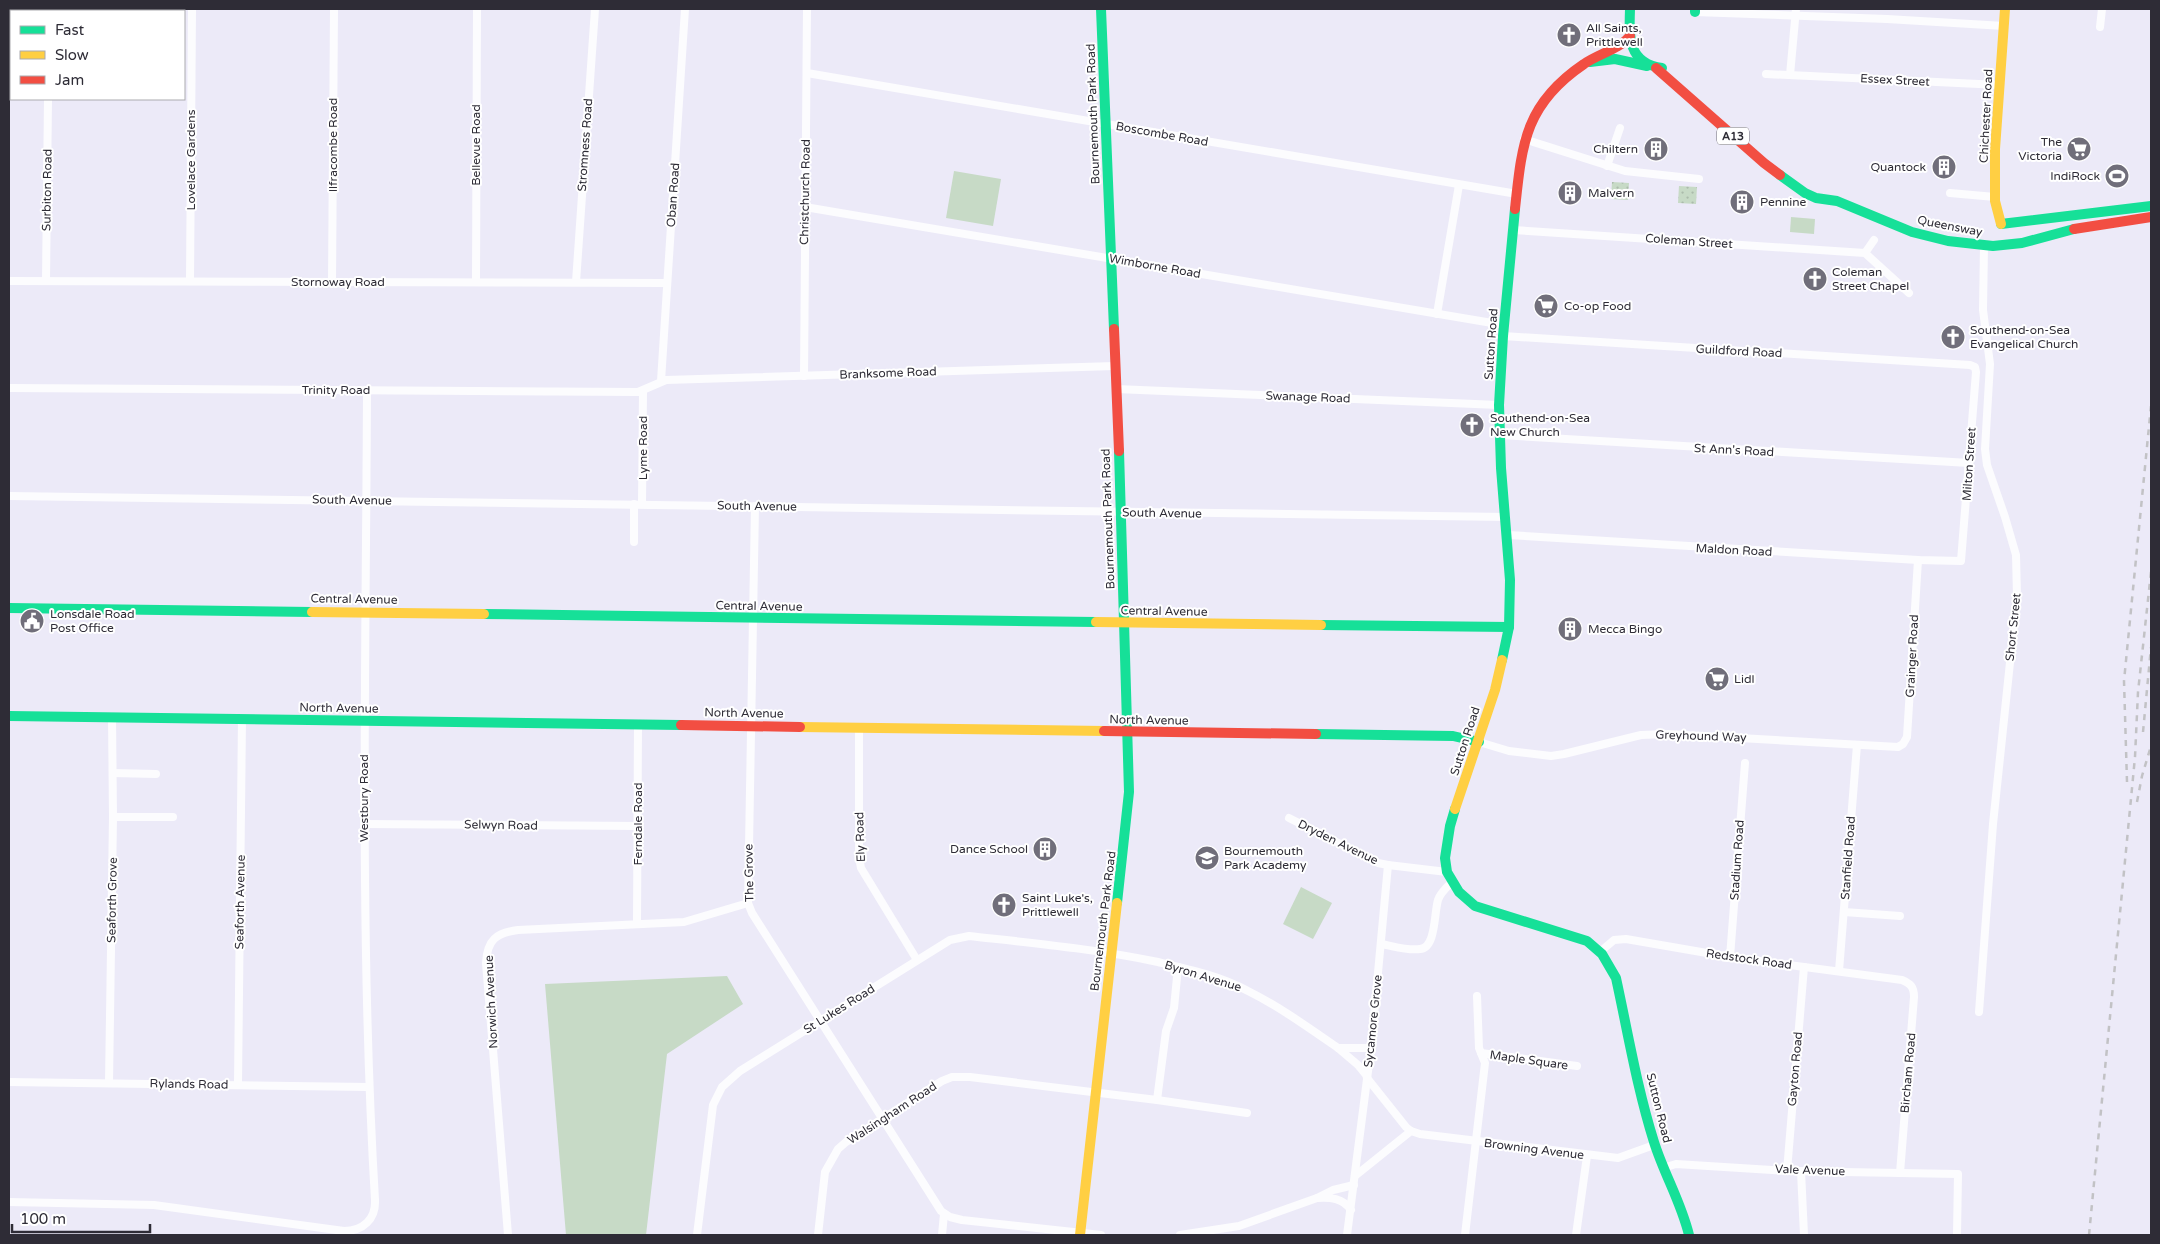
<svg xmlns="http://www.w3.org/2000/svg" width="2160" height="1244" font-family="'Varela Round',sans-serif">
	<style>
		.grass { fill: url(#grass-dots) }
		.garden { fill: #c7dac6 }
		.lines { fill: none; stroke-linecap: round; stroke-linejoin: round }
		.street { stroke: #fcfcfe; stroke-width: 8 }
		.fast { stroke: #16e098; stroke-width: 10 }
		.slow { stroke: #ffcf43; stroke-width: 10 }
		.jam { stroke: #f24e42; stroke-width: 10 }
		.rail { stroke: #c2c2c5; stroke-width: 2.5; stroke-dasharray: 6 6; stroke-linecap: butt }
		.labels { text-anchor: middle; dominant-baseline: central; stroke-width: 4; stroke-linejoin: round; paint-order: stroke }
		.shield { fill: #fff; stroke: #6d6b72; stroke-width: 1 }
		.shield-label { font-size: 11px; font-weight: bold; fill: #2e2c36 }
		.poi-label { font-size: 12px; fill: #2e2c36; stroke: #fff; text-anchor: start }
		.street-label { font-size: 12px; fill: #2e2c36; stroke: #fff }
	</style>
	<defs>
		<pattern id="grass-dots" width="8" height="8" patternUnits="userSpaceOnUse" patternTransform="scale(1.25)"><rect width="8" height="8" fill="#c7dac6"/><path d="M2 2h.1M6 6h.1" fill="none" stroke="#abbbab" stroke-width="1.8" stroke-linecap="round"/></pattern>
	</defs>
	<rect width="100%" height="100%" fill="#eceaf8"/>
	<!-- grass -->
	<g class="grass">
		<path d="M1612 182 1629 183 1628 200 1611 199Z"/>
		<path d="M1679 186 1697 187 1696 204 1678 203Z"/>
	</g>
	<!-- garden -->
	<g class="garden">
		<path d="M954 171 1001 179 993 226 946 218Z"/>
		<path d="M1791 217 1815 219 1814 234 1790 232Z"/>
		<path d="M1301 887 1332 903 1313 939 1283 924Z"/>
		<path d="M727 976 743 1004 667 1054 646 1235H566L545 984Z"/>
	</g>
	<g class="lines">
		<!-- street -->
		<g class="street">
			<path d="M49 11V9"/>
			<path d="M1695 12 1887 19 2004 26"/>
			<path d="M2100 27 2102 9"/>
			<path d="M807 73 1517 194"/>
			<path d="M1766 74 2000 85"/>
			<path d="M1790 75 1796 9"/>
			<path d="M1524 139 1625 171 1699 179"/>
			<path d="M1607 166 1620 128"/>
			<path d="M1950 193 1995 197"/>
			<path d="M805 207 1504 325"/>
			<path d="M1513 230 1865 253"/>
			<path d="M1874 240 1865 253 1909 293"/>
			<path d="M9 281 667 283"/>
			<path d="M46 281 48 99"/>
			<path d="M190 281 192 9"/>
			<path d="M332 282 334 9"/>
			<path d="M476 282 477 9"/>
			<path d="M576 282 595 9"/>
			<path d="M1437 314 1459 185"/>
			<path d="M1503 336 1970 365 1975 367 1976 372 1961 561 1918 560 1508 535"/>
			<path d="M804 376 807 9"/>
			<path d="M661 381 685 9"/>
			<path d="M9 388 638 392 666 380 1115 366"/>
			<path d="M1116 389 1499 405"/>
			<path d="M1499 435 1969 463"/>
			<path d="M9 496 1506 517"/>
			<path d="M634 504V542"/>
			<path d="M642 504 643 391"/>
			<path d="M755 506 748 903 752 913 941 1211 950 1217 962 1220 1101 1235"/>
			<path d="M859 728V857L861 868 917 960"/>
			<path d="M1479 742 1509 751 1551 756 1564 754 1641 735 1668 734 1898 747 1903 744 1907 737 1918 560"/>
			<path d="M113 773 156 774"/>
			<path d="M113 817H173"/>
			<path d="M1289 818 1378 863 1388 865"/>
			<path d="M364 824 638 826"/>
			<path d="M1844 912 1900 916"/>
			<path d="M637 924 638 724"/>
			<path d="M1381 944C1393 946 1408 951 1420 949 1436 948 1434 913 1438 900 1440 893 1447 887 1452 882"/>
			<path d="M1601 951 1614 940 1626 939 1730 957 1902 980C1911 984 1914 987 1914 997L1900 1173"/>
			<path d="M1730 957 1745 763"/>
			<path d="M1839 971 1857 745"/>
			<path d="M1477 996 1479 1048 1481 1053"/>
			<path d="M1979 1012 1993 824 2017 596 2016 555 2005 517 1987 465 1985 449 1990 364 1983 310 1984 246"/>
			<path d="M1367 1076 1358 1065 1338 1048H1371"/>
			<path d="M1367 1078 1406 1127 1411 1131"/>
			<path d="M9 1082 368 1087"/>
			<path d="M109 1083 113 817 112 717"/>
			<path d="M238 1084 242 719"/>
			<path d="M1157 1100 1166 1031 1174 1008 1178 967"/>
			<path d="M1663 1168 1676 1164 1787 1171 1958 1174 1957 1235"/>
			<path d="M1787 1171 1804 967"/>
			<path d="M1801 1171 1804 1235"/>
			<path d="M1355 1176 1411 1131 1420 1134 1618 1158 1654 1145"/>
			<path d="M9 1202 154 1205 344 1231C363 1231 376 1219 375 1200 359 930 366 660 367 391"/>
			<path d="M1351 1210C1343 1198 1330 1197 1317 1198L1333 1190 1354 1185"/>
			<path d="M508 1235 486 963C487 940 496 933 518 930L684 922 748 903"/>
			<path d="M697 1235 713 1105 722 1087 740 1071 950 940 969 936C1032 943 1096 949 1158 962 1188 969 1220 976 1248 991 1280 1007 1309 1028 1338 1048"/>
			<path d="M818 1235 825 1172 838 1149 846 1142 942 1081 952 1077H970L1157 1100 1247 1113"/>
			<path d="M942 1235 944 1214"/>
			<path d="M1180 1235 1239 1226 1317 1198"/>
			<path d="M1347 1235 1371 1048 1388 865 1447 872"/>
			<path d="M1465 1235 1485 1063 1481 1053 1577 1066"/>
			<path d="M1576 1235 1587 1156"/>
		</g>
		<!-- fast -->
		<g class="fast">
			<path d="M1101 9 1114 329"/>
			<path d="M1630 9C1629 38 1628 63 1662 68"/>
			<path d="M1695 9V12"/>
			<path d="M1590 62 1615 59 1647 66"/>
			<path d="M1780 175 1805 193 1816 198 1837 201 1912 232 1948 241 1993 246 2022 243 2074 229"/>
			<path d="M2001 224 2151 206"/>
			<path d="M9 608 312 612"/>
			<path d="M484 614 1096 622"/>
			<path d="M1321 625 1509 627"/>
			<path d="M1502 660 1509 627 1510 580 1501 468 1499 405 1503 336 1515 209"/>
			<path d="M9 716 681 725"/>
			<path d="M1316 734 1453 736 1479 742"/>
			<path d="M1455 809 1450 826 1445 858 1447 872 1459 892 1475 906 1587 941 1602 954 1616 978C1628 1033 1637 1088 1654 1142 1664 1174 1681 1202 1689 1235"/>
			<path d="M1117 903 1129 792 1119 451"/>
		</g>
		<!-- slow -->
		<g class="slow">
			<path d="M2001 224 1995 201V149L2005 9"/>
			<path d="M312 612 484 614"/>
			<path d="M1096 622 1321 625"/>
			<path d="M800 727 1104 731"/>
			<path d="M1455 809 1495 690 1502 660"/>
			<path d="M1080 1235 1117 903"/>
		</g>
		<!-- jam -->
		<g class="jam">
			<path d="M1656 68 1764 163 1780 175"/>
			<path d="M1515 209C1522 143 1525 104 1584 64 1598 54 1620 49 1630 36"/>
			<path d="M2074 229 2151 217"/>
			<path d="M1114 329 1119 451"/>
			<path d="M681 725 800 727"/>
			<path d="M1104 731 1316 734"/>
		</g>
		<!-- rail -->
		<g class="rail">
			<path d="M2143 732 2151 647"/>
			<path d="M2127 782 2124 681 2151 406"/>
			<path d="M2137 802 2142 776 2151 746"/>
			<path d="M2089 1235 2135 757 2138 692 2151 572"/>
		</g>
	</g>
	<!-- icons -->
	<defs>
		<symbol id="church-disc" viewBox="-11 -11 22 22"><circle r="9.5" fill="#706e7a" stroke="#fff"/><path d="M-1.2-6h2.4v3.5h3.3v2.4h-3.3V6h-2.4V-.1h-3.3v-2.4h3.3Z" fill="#fff"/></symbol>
		<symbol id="building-disc" viewBox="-11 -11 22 22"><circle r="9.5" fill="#706e7a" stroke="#fff"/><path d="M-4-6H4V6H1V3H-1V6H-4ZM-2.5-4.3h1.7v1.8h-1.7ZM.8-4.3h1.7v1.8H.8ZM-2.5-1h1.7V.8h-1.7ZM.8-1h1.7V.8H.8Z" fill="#fff"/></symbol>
		<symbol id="supermarket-disc" viewBox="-11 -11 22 22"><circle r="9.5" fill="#706e7a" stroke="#fff"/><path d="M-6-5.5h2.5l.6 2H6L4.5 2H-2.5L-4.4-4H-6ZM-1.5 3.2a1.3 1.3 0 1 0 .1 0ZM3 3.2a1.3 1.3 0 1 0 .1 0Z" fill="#fff"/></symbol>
		<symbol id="stadium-disc" viewBox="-11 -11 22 22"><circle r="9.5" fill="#706e7a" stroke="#fff"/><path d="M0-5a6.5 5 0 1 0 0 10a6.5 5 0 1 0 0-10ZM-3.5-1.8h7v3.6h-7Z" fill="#fff"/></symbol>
		<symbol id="civic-disc" viewBox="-11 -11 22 22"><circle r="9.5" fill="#706e7a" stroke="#fff"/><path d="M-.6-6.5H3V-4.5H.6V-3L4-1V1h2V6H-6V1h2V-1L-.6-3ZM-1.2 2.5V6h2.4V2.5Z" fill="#fff"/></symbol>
		<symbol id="school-disc" viewBox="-11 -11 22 22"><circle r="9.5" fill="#706e7a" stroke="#fff"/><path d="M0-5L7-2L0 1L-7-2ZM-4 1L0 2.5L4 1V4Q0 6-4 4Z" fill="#fff"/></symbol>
	</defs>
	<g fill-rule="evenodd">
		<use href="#church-disc" x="1555" y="21" width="28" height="28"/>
		<use href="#building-disc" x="1642" y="135" width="28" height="28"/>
		<use href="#supermarket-disc" x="2065" y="135" width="28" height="28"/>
		<use href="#building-disc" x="1930" y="153" width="28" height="28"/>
		<use href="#stadium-disc" x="2103" y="162" width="28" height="28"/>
		<use href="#building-disc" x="1556" y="179" width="28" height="28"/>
		<use href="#building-disc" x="1728" y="188" width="28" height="28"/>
		<use href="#church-disc" x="1801" y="265" width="28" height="28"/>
		<use href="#supermarket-disc" x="1532" y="292" width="28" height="28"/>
		<use href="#church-disc" x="1939" y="323" width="28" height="28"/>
		<use href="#church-disc" x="1458" y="411" width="28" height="28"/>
		<use href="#civic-disc" x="18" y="607" width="28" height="28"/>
		<use href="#building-disc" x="1556" y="615" width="28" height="28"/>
		<use href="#supermarket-disc" x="1703" y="665" width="28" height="28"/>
		<use href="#building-disc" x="1031" y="835" width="28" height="28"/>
		<use href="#school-disc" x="1193" y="844" width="28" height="28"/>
		<use href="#church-disc" x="990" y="891" width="28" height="28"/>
	</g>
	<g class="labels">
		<!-- shield labels -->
		<rect class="shield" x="1717" y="127.5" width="32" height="17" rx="4"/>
		<g class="shield-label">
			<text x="1733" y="136">A13</text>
		</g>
		<!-- poi labels -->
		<g class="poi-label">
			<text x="1586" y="28">All Saints,<tspan x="1586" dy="14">Prittlewell</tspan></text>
			<text x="2062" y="142" text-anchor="end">The<tspan x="2062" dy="14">Victoria</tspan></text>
			<text x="1638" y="149" text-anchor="end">Chiltern</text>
			<text x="1926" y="167" text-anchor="end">Quantock</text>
			<text x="2100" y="176" text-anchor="end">IndiRock</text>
			<text x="1588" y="193">Malvern</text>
			<text x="1760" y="202">Pennine</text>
			<text x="1832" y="272">Coleman<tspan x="1832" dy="14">Street Chapel</tspan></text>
			<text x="1564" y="306">Co-op Food</text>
			<text x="1970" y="330">Southend-on-Sea<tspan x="1970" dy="14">Evangelical Church</tspan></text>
			<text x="1490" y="418">Southend-on-Sea<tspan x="1490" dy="14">New Church</tspan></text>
			<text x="50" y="614">Lonsdale Road<tspan x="50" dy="14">Post Office</tspan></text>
			<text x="1588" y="629">Mecca Bingo</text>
			<text x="1734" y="679">Lidl</text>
			<text x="1028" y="849" text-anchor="end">Dance School</text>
			<text x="1224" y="851">Bournemouth<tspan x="1224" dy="14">Park Academy</tspan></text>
			<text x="1022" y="898">Saint Luke's,<tspan x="1022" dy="14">Prittlewell</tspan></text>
		</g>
		<!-- street labels -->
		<g class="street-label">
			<text transform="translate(1895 80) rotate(3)">Essex Street</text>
			<text transform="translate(1093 114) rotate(-92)">Bournemouth Park Road</text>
			<text transform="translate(1986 116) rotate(-87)">Chichester Road</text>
			<text transform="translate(1162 134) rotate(10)">Boscombe Road</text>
			<text transform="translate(333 145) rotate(-90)">Ilfracombe Road</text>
			<text transform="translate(476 145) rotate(-90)">Bellevue Road</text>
			<text transform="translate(585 145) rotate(-86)">Stromness Road</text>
			<text transform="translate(191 160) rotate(-90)">Lovelace Gardens</text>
			<text transform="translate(47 190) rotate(-89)">Surbiton Road</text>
			<text transform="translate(805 192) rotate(-89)">Christchurch Road</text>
			<text transform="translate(673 195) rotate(-86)">Oban Road</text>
			<text transform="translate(1950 226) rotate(11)">Queensway</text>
			<text transform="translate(1689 241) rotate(4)">Coleman Street</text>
			<text transform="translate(1155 266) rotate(10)">Wimborne Road</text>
			<text x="338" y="282">Stornoway Road</text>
			<text transform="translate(1491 344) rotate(-86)">Sutton Road</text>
			<text transform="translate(1739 351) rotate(3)">Guildford Road</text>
			<text transform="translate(888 373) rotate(-2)">Branksome Road</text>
			<text x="336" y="390">Trinity Road</text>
			<text transform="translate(1308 397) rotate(2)">Swanage Road</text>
			<text transform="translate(643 448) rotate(-90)">Lyme Road</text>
			<text transform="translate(1734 450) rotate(3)">St Ann's Road</text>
			<text transform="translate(1969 464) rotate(-86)">Milton Street</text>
			<text transform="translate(352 500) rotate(1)">South Avenue</text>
			<text transform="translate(757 506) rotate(1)">South Avenue</text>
			<text transform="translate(1162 513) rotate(1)">South Avenue</text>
			<text transform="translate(1108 519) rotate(-92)">Bournemouth Park Road</text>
			<text transform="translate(1734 550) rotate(3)">Maldon Road</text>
			<text transform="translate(354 599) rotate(1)">Central Avenue</text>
			<text transform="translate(759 606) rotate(1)">Central Avenue</text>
			<text transform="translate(1164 611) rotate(1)">Central Avenue</text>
			<text transform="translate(2013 627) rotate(-84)">Short Street</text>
			<text transform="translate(1912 656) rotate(-87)">Grainger Road</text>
			<text transform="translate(339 708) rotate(1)">North Avenue</text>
			<text transform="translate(744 713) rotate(1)">North Avenue</text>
			<text transform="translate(1149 720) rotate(1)">North Avenue</text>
			<text transform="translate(1701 736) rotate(2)">Greyhound Way</text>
			<text transform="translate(1465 741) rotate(-72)">Sutton Road</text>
			<text transform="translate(364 798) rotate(-90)">Westbury Road</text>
			<text transform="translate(638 824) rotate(-90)">Ferndale Road</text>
			<text transform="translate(501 825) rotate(1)">Selwyn Road</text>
			<text transform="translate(860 837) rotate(-92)">Ely Road</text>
			<text transform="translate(1338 842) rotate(26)">Dryden Avenue</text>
			<text transform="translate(1848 858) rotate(-86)">Stanfield Road</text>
			<text transform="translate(1737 860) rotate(-86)">Stadium Road</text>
			<text transform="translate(749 873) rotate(-91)">The Grove</text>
			<text transform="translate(112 900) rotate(-89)">Seaforth Grove</text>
			<text transform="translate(240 902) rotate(-89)">Seaforth Avenue</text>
			<text transform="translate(1103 921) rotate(-83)">Bournemouth Park Road</text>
			<text transform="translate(1749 959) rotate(8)">Redstock Road</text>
			<text transform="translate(1203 976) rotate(17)">Byron Avenue</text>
			<text transform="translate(491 1002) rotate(-93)">Norwich Avenue</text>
			<text transform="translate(839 1009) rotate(-32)">St Lukes Road</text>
			<text transform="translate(1373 1021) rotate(-84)">Sycamore Grove</text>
			<text transform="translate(1529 1060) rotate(8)">Maple Square</text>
			<text transform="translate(1795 1069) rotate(-85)">Gayton Road</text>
			<text transform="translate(1908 1073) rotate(-85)">Bircham Road</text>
			<text transform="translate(189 1084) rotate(1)">Rylands Road</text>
			<text transform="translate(1659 1108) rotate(76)">Sutton Road</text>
			<text transform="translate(892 1113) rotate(-33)">Walsingham Road</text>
			<text transform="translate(1534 1149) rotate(7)">Browning Avenue</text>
			<text transform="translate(1810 1170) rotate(2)">Vale Avenue</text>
		</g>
	</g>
	<!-- border -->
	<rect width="2160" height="1244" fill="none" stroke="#2e2c36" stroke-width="20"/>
	<!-- legend -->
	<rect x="10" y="10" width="175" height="90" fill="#ffffff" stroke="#ababaf"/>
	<rect x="20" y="26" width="25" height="8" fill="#16e098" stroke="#ababaf"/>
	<text x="55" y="35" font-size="15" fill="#2e2c36">Fast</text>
	<rect x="20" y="51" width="25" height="8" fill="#ffcf43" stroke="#ababaf"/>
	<text x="55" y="60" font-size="15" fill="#2e2c36">Slow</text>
	<rect x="20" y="76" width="25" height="8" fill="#f24e42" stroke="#ababaf"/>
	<text x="55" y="85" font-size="15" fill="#2e2c36">Jam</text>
	<!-- scale -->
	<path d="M12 1224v8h138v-8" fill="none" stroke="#2e2c36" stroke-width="2.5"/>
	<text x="20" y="1224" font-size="15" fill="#2e2c36" stroke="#ffffff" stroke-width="4" paint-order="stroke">100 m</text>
</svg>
